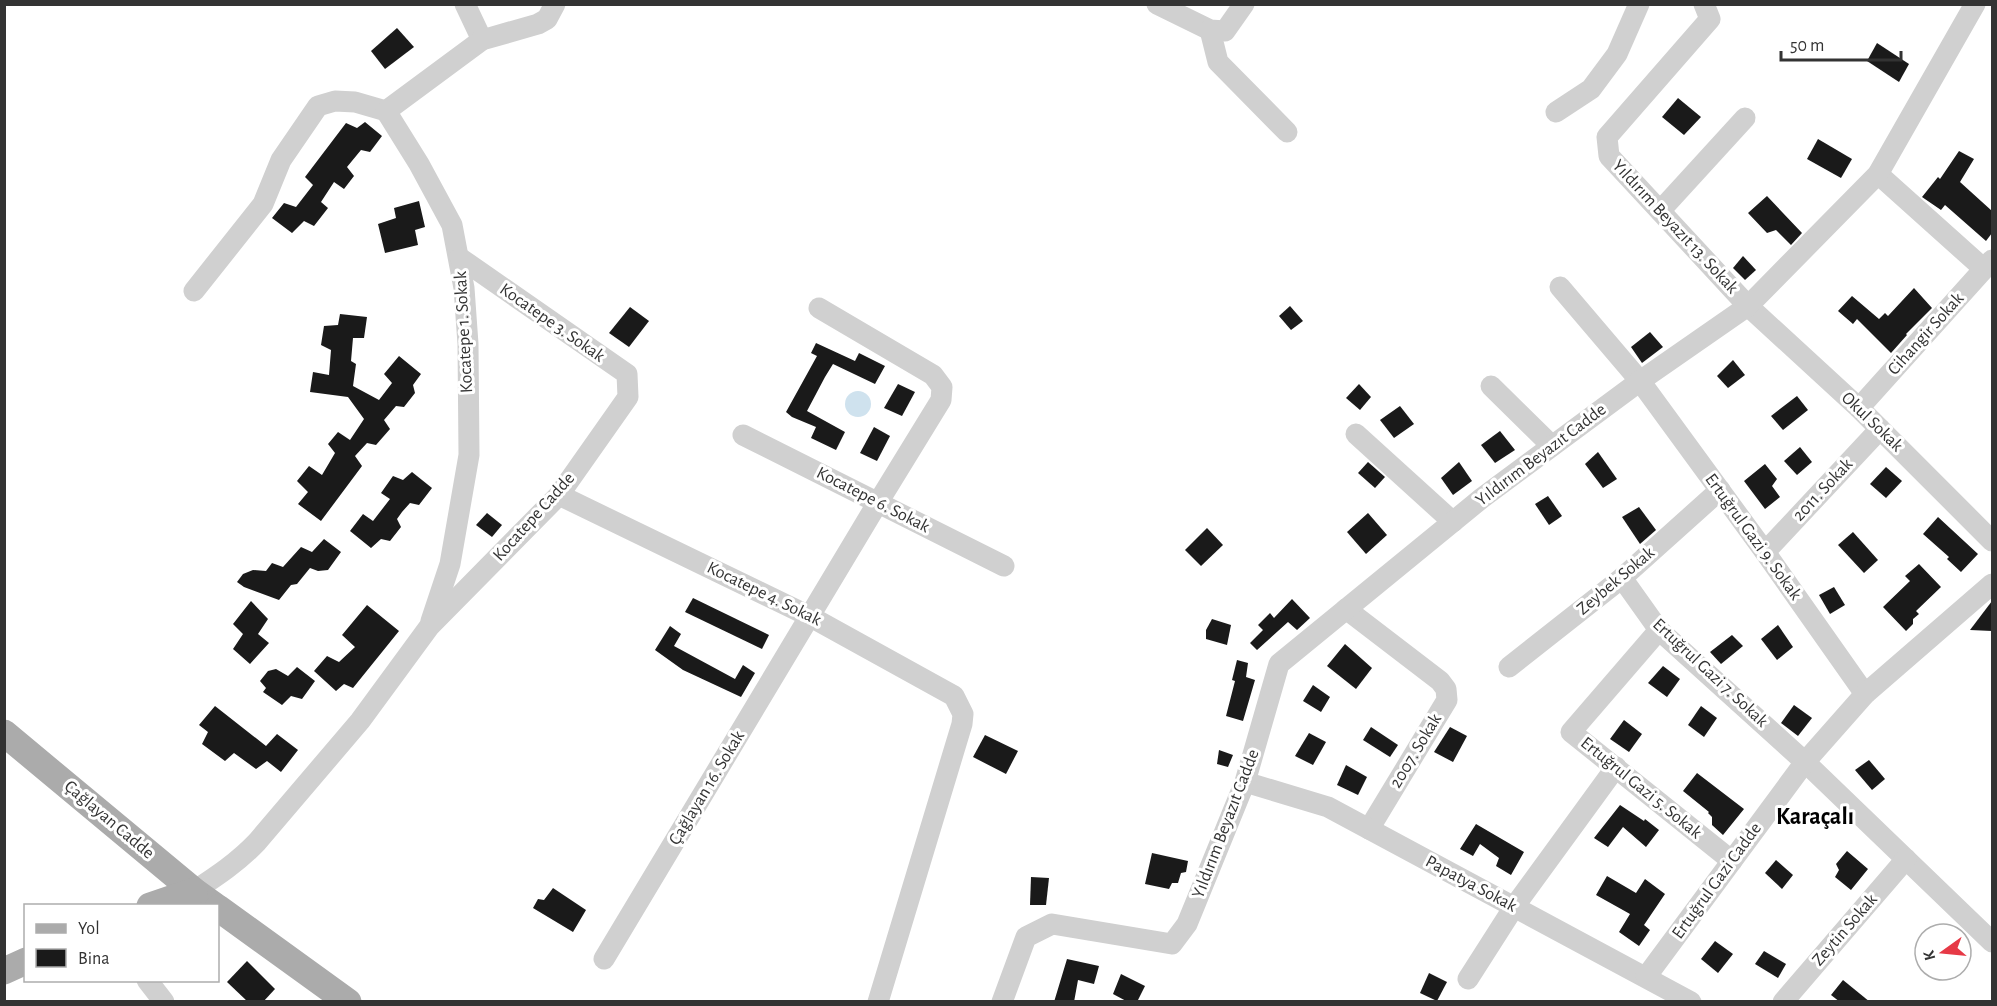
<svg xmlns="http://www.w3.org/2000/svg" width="1997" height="1006" font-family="'Alegreya Sans',sans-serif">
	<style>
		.water { fill: #cfe2ee }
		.building { fill: #1a1a1a }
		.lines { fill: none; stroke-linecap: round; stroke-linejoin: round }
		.minor { stroke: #d0d0d0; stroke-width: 21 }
		.major { stroke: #ababab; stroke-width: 27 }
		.labels { text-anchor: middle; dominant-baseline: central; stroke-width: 6; stroke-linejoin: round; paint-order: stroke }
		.street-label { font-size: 18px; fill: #333; stroke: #fff }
		.district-label { font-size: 24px; font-weight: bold; fill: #000; stroke: #fff }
	</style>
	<rect width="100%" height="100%" fill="#fff"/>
	<!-- water -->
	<circle class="water" cx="858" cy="404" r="13"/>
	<!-- building -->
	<g class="building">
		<path d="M397 28 414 47 385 69 371 51Z"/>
		<path d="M1877 43 1909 64 1899 82 1867 61Z"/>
		<path d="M1678 98 1701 117 1684 135 1662 117Z"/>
		<path d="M365 122 382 136 370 152 361 150 347 167 354 176 344 189 334 182 321 202 328 208 314 226 304 221 292 233 272 218 284 203 296 207 313 185 305 177 346 123 357 128Z"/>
		<path d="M1818 139 1852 159 1841 178 1807 159Z"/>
		<path d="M1959 151 1974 159 1960 182 1992 211V233L1986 241 1945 205 1941 210 1922 197 1938 177 1940 179Z"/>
		<path d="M1767 196 1802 233 1791 245 1776 230 1767 233 1748 213Z"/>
		<path d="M419 201 425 227 415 230 418 245 385 253 378 224 396 218 394 208Z"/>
		<path d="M1743 256 1756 270 1745 280 1733 268Z"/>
		<path d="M1914 288 1932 308 1906 334 1907 335 1891 353 1857 319 1853 324 1838 311 1852 296 1879 319 1885 313 1888 316Z"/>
		<path d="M1290 306 1303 321 1291 330 1279 316Z"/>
		<path d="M630 307 649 321 629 347 609 333Z"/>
		<path d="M340 314 367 317 364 338H353L351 361 356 364 353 386 379 400 392 383 384 374 399 356 421 374 413 385 415 393 404 407 396 406 384 420 390 429 376 445 367 443 355 456 362 466 321 521 298 504 308 492 297 481 309 466 322 475 335 453 328 444 338 432 350 440 364 419 348 397 310 392 313 372 329 375 331 350 321 345 324 326 338 325Z"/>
		<path d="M1650 332 1663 347 1642 363 1631 347Z"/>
		<path d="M816 343 855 361 859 353 885 366 875 384 833 364 825 377 807 411 845 432 836 450 811 438 816 427 792 417 786 412 817 356 811 353Z"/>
		<path d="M1733 360 1745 375 1728 388 1717 376Z"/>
		<path d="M898 384 915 392 902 416 884 408Z"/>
		<path d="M1359 384 1371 397 1360 410 1346 398Z"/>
		<path d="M1797 396 1808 410 1783 430 1771 416Z"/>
		<path d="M1400 406 1414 424 1394 438 1380 420Z"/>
		<path d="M874 427 890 436 877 461 860 453Z"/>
		<path d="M1500 431 1515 450 1495 463 1481 445Z"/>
		<path d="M1800 447 1812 462 1797 475 1784 461Z"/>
		<path d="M1598 452 1617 479 1603 488 1585 464Z"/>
		<path d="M1368 462 1385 477 1375 488 1358 473Z"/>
		<path d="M1459 462 1472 481 1453 495 1441 478Z"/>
		<path d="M1765 464 1777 479 1772 486 1780 497 1765 509 1744 481Z"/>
		<path d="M1886 467 1902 481 1886 498 1870 484Z"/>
		<path d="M412 472 432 488 419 505 410 503 402 512 397 519 401 527 390 541 381 539 371 548 350 531 363 514 373 521 390 499 381 493 393 476 403 480Z"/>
		<path d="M1548 496 1562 516 1549 525 1535 504Z"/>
		<path d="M1639 507 1656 530 1640 544 1622 517Z"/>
		<path d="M487 513 502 525 492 537 476 525Z"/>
		<path d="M1368 513 1387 535 1366 554 1347 532Z"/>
		<path d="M1938 517 1978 554 1961 572 1947 559 1949 557 1923 534Z"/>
		<path d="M1207 528 1223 545 1201 566 1185 550Z"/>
		<path d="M1853 532 1878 560 1864 573 1838 545Z"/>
		<path d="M324 539 341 552 328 570 318 571 310 568 297 584 291 585 279 600 244 587 237 582 243 574 253 570 266 571 272 563 283 567 301 547 312 552Z"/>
		<path d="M1919 564 1941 587 1916 611 1919 614 1913 619V624L1906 631 1883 607 1910 581 1905 576Z"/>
		<path d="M1834 587 1845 605 1830 614 1819 595Z"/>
		<path d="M693 598 769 635 762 649 685 612Z"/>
		<path d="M1292 599 1310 618 1297 630 1288 622 1257 650 1250 643 1263 630 1258 625 1270 613 1274 618Z"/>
		<path d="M251 601 268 619 258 634 269 643 250 664 233 649 243 634 233 624Z"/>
		<path d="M1992 601V631L1970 630Z"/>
		<path d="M367 605 399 631 353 688 344 684 336 691 314 671 327 656 339 662 355 647 342 635Z"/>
		<path d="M1212 619 1231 625 1227 645 1206 639V630Z"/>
		<path d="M1778 625 1793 647 1777 660 1761 639Z"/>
		<path d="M670 626 681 634 674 646 735 679 743 665 755 673 741 697 683 670 655 650Z"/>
		<path d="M1732 635 1743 646 1721 664 1710 652Z"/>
		<path d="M1345 644 1372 668 1356 689 1327 666Z"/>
		<path d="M1237 660 1248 663 1246 677 1255 680 1243 721 1226 716 1235 681 1232 680Z"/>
		<path d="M1663 666 1680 679 1667 697 1648 683Z"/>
		<path d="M297 667 315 681 302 699 291 696 282 705 263 692 266 688 260 681 268 671 276 669 288 676Z"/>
		<path d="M1313 685 1330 697 1321 712 1303 701Z"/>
		<path d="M1794 705 1812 718 1798 736 1781 723Z"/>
		<path d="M215 706 266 746 277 734 298 750 281 772 267 761 256 769 234 753 225 761 202 744 208 732 199 725Z"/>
		<path d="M1701 706 1717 718 1704 737 1688 725Z"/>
		<path d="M1624 720 1642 734 1629 752 1610 739Z"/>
		<path d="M1371 727 1398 745 1390 757 1363 740Z"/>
		<path d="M1450 727 1467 736 1453 762 1434 752Z"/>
		<path d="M1309 733 1326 742 1313 765 1295 756Z"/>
		<path d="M985 735 1018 751 1006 774 973 757Z"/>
		<path d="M1219 750 1233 755 1228 767 1217 764Z"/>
		<path d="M1869 760 1885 779 1872 790 1855 770Z"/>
		<path d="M1346 765 1367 777 1358 795 1337 785Z"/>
		<path d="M1697 773 1744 809 1723 835 1712 825V817L1708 813 1709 812 1683 791Z"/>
		<path d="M1620 805 1644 821 1645 819 1659 830 1646 847 1623 827 1608 847 1594 838Z"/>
		<path d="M1476 824 1524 852 1511 875 1496 866 1499 858 1480 844 1473 856 1460 849Z"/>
		<path d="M1847 851 1868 869 1851 890 1835 877 1839 870 1836 864Z"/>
		<path d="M1152 853 1188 861 1186 872 1181 873 1178 883H1172L1169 889 1145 884Z"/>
		<path d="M1776 860 1793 875 1782 889 1765 873Z"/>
		<path d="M1607 876 1636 893 1645 879 1665 894 1644 925 1650 930 1639 946 1619 932 1630 914 1596 895Z"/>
		<path d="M1031 877 1049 878 1046 905H1030Z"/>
		<path d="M553 888 586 910 573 932 533 908 538 899 544 900Z"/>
		<path d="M1715 941 1733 954 1718 973 1701 959Z"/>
		<path d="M1764 951 1786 964 1778 978 1755 964Z"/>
		<path d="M1067 959 1099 966 1094 984 1078 980 1074 1002H1054Z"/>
		<path d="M247 961 275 989 263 1002H248L227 982Z"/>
		<path d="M1429 973 1447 982 1437 1001 1420 993Z"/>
		<path d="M1121 974 1145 986 1137 1002H1128L1113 994Z"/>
		<path d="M1843 980 1870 1002H1840L1831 995Z"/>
	</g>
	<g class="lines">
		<!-- minor -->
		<g class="minor">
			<path d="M465 4 482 40"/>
			<path d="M1157 4 1210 30 1225 31 1244 4"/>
			<path d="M1704 4 1710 19 1607 137 1609 156 1748 306 1859 408 1992 541"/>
			<path d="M1210 30 1218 62 1287 132"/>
			<path d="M1556 112 1591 89 1617 54 1639 4"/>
			<path d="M1878 174 1984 269"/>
			<path d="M1660 211 1745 118"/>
			<path d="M1560 287 1640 381 1765 552 1865 694"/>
			<path d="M194 291 263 204 281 160 318 106 335 101 355 102 386 111"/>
			<path d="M1491 386 1552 446"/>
			<path d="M1859 408 1992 260"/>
			<path d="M1356 434 1453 522"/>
			<path d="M743 435 1004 566"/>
			<path d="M559 495 811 617 954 696 963 714 962 724 878 1002"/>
			<path d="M1765 552 1880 429"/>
			<path d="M1622 578 1659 630 1805 762 1992 942"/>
			<path d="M1346 609 1440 681 1446 689 1447 700 1369 829"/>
			<path d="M431 621 450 564 469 455 468 344 464 288 452 225 419 164 386 111 482 40 538 24 547 19 555 4"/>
			<path d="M1659 630 1571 732 1732 861"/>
			<path d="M1509 667 1622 578 1720 490"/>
			<path d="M1245 782 1328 807 1691 1002"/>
			<path d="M194 891C217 876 238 862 257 842L360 721 429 627 559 495 628 397 627 374 460 258"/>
			<path d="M604 959 871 514 941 400 942 387 933 375 819 308"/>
			<path d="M1646 977 1805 762 1865 694 1992 584"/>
			<path d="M1468 979 1514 907 1616 767"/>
			<path d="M147 980 164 1002"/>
			<path d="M1002 1002 1026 937 1052 924 1172 944 1187 924 1245 782 1279 664 1482 498 1640 381 1748 306 1878 174 1975 4"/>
			<path d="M1783 1002 1906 859"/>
		</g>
		<!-- major -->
		<g class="major">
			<path d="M4 733 194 891 215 906"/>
			<path d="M150 906 194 891"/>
			<path d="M218 908 348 1002"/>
			<path d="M4 971 26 961"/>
		</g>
	</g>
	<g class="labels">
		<!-- street labels -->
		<g class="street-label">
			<text transform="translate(1675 227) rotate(47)">Yıldırım Beyazıt 13. Sokak</text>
			<text transform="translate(552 323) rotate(35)">Kocatepe 3. Sokak</text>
			<text transform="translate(464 332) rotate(-93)">Kocatepe 1. Sokak</text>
			<text transform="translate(1926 334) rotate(-48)">Cihangir Sokak</text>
			<text transform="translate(1872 422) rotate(44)">Okul Sokak</text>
			<text transform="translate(1541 455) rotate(-37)">Yıldırım Beyazıt Cadde</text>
			<text transform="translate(1823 490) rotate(-47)">2011. Sokak</text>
			<text transform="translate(873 500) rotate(27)">Kocatepe 6. Sokak</text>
			<text transform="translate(534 517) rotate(-48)">Kocatepe Cadde</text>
			<text transform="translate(1753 537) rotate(54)">Ertuğrul Gazi 9. Sokak</text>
			<text transform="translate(1616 581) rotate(-40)">Zeybek Sokak</text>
			<text transform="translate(764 594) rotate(26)">Kocatepe 4. Sokak</text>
			<text transform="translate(1710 673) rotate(43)">Ertuğrul Gazi 7. Sokak</text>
			<text transform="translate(1416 751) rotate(-59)">2007. Sokak</text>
			<text transform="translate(707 788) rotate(-59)">Çağlayan 16. Sokak</text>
			<text transform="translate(1641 788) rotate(39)">Ertuğrul Gazi 5. Sokak</text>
			<text transform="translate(109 820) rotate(40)">Çağlayan Cadde</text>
			<text transform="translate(1226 824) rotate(-69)">Yıldırım Beyazıt Cadde</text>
			<text transform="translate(1717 881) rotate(-54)">Ertuğrul Gazi Cadde</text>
			<text transform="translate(1471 884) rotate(28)">Papatya Sokak</text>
			<text transform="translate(1845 930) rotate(-49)">Zeytin Sokak</text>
		</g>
		<!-- district labels -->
		<g class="district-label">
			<text x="1815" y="817">Karaçalı</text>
		</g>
	</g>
	<!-- border -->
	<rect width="1997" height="1006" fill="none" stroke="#333333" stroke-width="12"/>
	<!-- legend -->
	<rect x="24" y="904" width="195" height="78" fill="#ffffff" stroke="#adadad" stroke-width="1.5"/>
	<rect x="36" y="924" width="30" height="9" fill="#ababab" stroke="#adadad" stroke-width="1.5"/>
	<text x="78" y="934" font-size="18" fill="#333333">Yol</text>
	<rect x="36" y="949" width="30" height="18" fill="#1a1a1a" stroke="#adadad" stroke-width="1.5"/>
	<text x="78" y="964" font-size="18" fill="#333333">Bina</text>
	<!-- north arrow -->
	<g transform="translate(1943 952) rotate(255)"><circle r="28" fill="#ffffff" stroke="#adadad" stroke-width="1.5"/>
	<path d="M0-4.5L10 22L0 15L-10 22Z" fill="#e63946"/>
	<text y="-9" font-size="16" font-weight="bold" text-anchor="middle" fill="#333333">K</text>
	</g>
	<!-- scale -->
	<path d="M1781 51v9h120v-9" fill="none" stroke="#333333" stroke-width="3"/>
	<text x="1790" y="51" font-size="18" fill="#333333" stroke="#ffffff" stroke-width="4.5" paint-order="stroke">50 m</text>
</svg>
